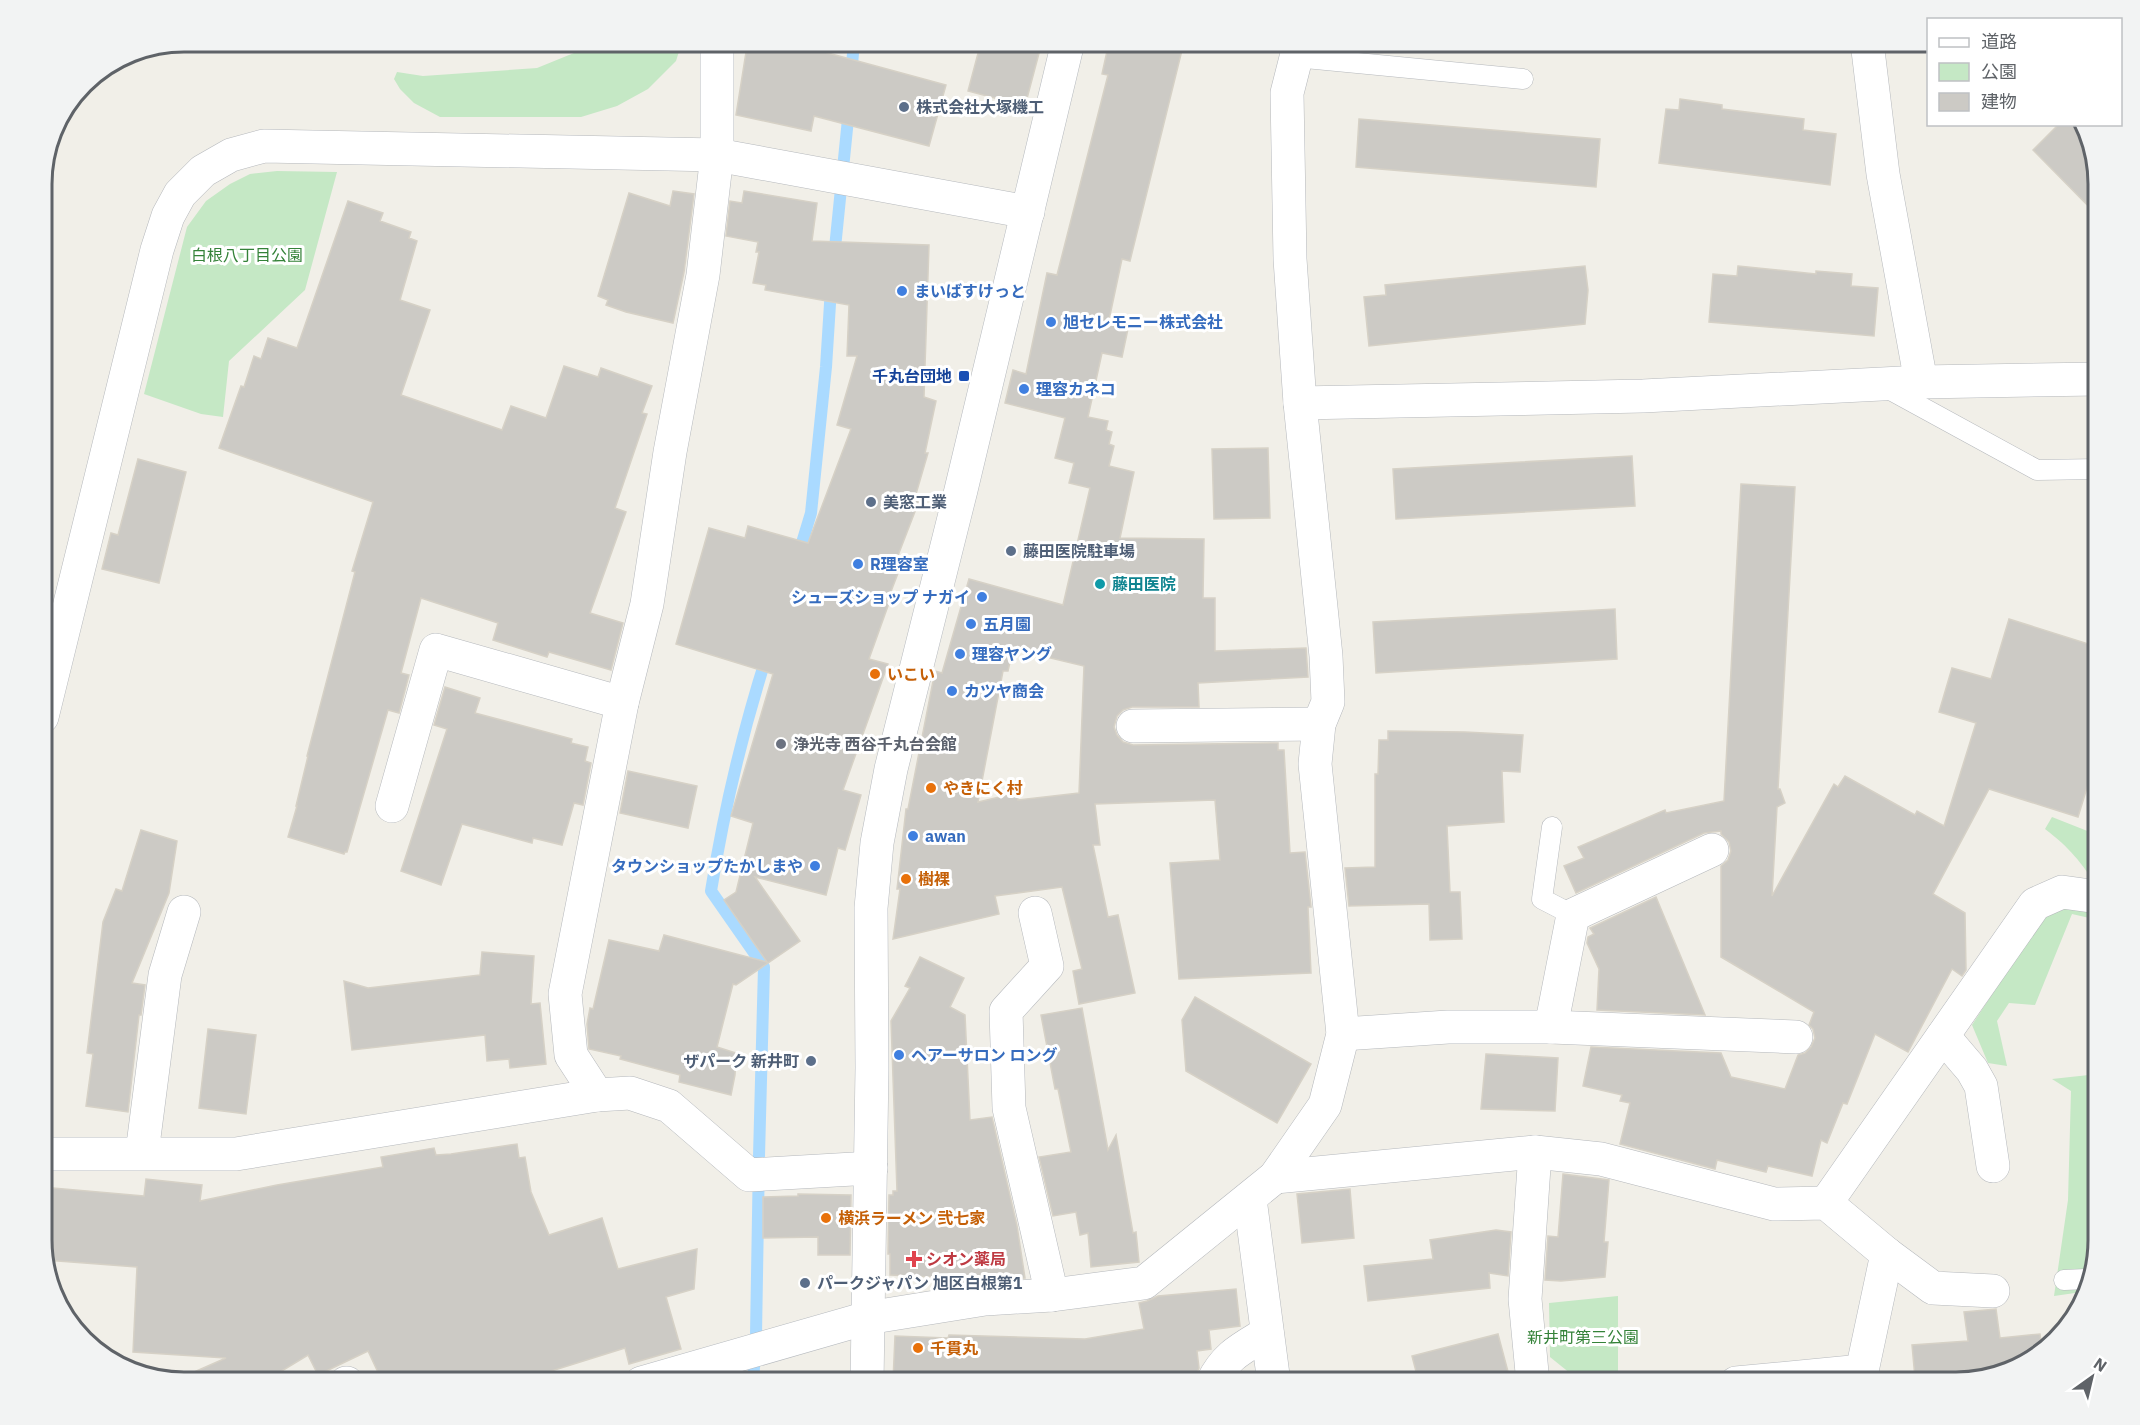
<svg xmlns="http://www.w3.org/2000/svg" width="2140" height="1425" font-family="'IBM Plex Sans','Noto Sans JP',sans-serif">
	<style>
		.green { fill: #c5e8c5 }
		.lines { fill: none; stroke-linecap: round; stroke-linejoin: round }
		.stream { stroke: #aadaff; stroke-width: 12 }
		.building { fill: #cccac5; stroke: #d6d1c6; stroke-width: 1.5; fill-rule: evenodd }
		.lane-casing { stroke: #b5b8bc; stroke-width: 21 }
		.street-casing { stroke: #b5b8bc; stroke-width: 34 }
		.secondary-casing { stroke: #b6babf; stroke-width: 34 }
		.lane { stroke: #fff; stroke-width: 20 }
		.street { stroke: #fff; stroke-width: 33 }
		.secondary { stroke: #fff; stroke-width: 33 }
		.service-dot { fill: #5c6f8a; stroke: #fff; stroke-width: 2 }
		.shop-dot { fill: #3f7fe0; stroke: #fff; stroke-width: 2 }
		.transit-dot { fill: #1a4fb4; stroke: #fff; stroke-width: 2 }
		.culture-dot { fill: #0f9aa8; stroke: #fff; stroke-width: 2 }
		.food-dot { fill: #e8710a; stroke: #fff; stroke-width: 2 }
		.worship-dot { fill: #6b7280; stroke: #fff; stroke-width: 2 }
		.health-dot { fill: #e0444e; stroke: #fff; stroke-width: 2 }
		.labels { text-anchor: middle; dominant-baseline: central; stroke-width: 6; stroke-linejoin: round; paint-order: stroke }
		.service-label { font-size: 16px; font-weight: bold; fill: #4e5e75; stroke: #fff; text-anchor: start }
		.park-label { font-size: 16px; fill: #348238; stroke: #fff }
		.shop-label { font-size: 16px; font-weight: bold; fill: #366cbe; stroke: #fff; text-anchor: start }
		.transit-label { font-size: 16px; font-weight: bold; fill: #164399; stroke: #fff; text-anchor: end }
		.culture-label { font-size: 16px; font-weight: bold; fill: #0d838f; stroke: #fff; text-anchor: start }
		.food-label { font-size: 16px; font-weight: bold; fill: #c56008; stroke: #fff; text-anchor: start }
		.worship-label { font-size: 16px; font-weight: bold; fill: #5b616d; stroke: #fff; text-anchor: start }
		.health-label { font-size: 16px; font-weight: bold; fill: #be3a42; stroke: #fff; text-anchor: start }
		.rim { fill: none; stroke: #5f6368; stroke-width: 3 }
	</style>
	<rect width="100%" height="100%" fill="#f1efe8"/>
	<!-- green -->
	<g class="green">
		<path d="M601 42H682L676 61 648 89 617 106 581 117H440L414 103 400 89 394 79 397 72 423 76 537 68Z"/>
		<path d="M277 171 337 172 305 290 229 361 223 417 201 414 144 394 187 227 206 201 230 184 250 174Z"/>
		<path d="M42 428 53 510 42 547Z"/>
		<path d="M2052 817 2095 834 2098 826V888C2081 862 2070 848 2045 829Z"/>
		<path d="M2061 903 2098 908V920L2072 914 2035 1005 2009 1003 1997 1021 2007 1066 1988 1063 1972 1025 2045 913Z"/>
		<path d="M2098 1074V1123L2087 1210 2098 1216V1241L2082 1292 2054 1296 2068 1200 2071 1091 2052 1079Z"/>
		<path d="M1618 1296V1373L1576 1378 1550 1357 1549 1303Z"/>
	</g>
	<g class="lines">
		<!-- stream -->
		<g class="stream">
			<path d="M851 76 854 42"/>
			<path d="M834 258 849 109"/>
			<path d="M798 556 811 513 826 367 831 288"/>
			<path d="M753 1383 756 1335 759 1156 764 967 711 891C724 810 742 733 767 655"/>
		</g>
	</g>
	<!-- building -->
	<g class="building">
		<path d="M771 42H823L817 50 946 85 929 146 814 116 811 131 736 115 747 46 768 51Z"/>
		<path d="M981 42H1042L1025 106 968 91Z"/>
		<path d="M1109 42H1184L1130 261 1122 259 1109 320 1129 324 1122 357 1102 353 1088 417 1108 421 1106 430 1112 432 1109 444 1114 446 1109 466 1134 472 1120 538 1204 539 1203 598H1215V651L1306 648 1308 677 1198 683 1199 707H1132L1123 710 1117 716 1114 727 1117 735 1123 742 1133 745 1278 743V750H1284L1290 853 1305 852 1311 907H1308L1311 973 1179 979 1170 863 1220 860 1215 800 1095 804 1100 845H1093L1108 917 1118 915 1135 993 1079 1004 1073 971 1082 969 1062 887 995 896 999 914 893 939 900 889H897L906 809H908L935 671 942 673 969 579 1063 605 1090 488 1069 483 1074 463 1055 458 1065 418 1005 403 1013 370 1026 374 1047 273 1057 275 1108 75 1102 74ZM1013 649 1084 666 1079 793 1018 800 1017 793 978 802 1003 671H1008Z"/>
		<path d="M1680 99 1722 105V109L1804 119 1803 130 1836 134 1830 185 1659 163 1666 109 1679 110Z"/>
		<path d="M1359 119 1600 139 1596 187 1356 167Z"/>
		<path d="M2059 124H2084L2098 184V216L2033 150Z"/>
		<path d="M673 191 694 194 684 272 673 323 626 312 606 305 608 300 598 296 629 193 670 206Z"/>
		<path d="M744 191 817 203 812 241 929 245 924 397 936 401 925 453H928L916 494 921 496 894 566 900 568 887 602 889 603 869 659 888 664 843 790 861 795 845 850 838 848 826 895 755 877 800 941 736 985 733 984 717 1047 736 1053 735 1075 731 1095 679 1082 680 1075 620 1059 621 1056 589 1049 587 1024 590 1008 593 1009 609 940 659 951 664 935 767 962 724 900 736 892 753 823 731 816 773 674 676 644 709 528 745 538 748 526 808 543 851 429 837 425 857 356H847L849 305 765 290 766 285 753 283 759 252H756L758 242 726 236 730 201 742 203Z"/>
		<path d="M348 201 383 213 380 221 411 232 409 238 417 241 400 300 430 310 401 395 502 430 511 406 546 418 564 366 598 377 601 368 652 386 642 413 647 414 615 508 626 512 590 613 623 623 611 670 549 652 547 657 493 640 498 623 421 598 401 673 409 675 399 713 388 710 347 852H345L344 854 288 837 297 806H296L308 756H307L355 572 352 571 373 502 219 448 241 386 244 387 254 356 261 359 268 338 297 348Z"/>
		<path d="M1585 266 1588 290 1585 324 1369 346 1364 297 1386 295 1385 285Z"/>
		<path d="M1738 266 1816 274V271L1852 274 1851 286 1878 288 1874 336 1709 322 1713 274 1737 276Z"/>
		<path d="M1268 448 1270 518 1214 519 1212 449Z"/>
		<path d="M1632 456 1635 506 1396 519 1393 469Z"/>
		<path d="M138 459 186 472 159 583 102 569 111 533 118 535Z"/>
		<path d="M1741 484 1795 487 1778 789H1780L1785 803 1777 807 1772 896 1834 784 1838 787 1845 776 1915 815 1917 811 1944 826 1976 723 1939 712 1952 668 1991 679 2009 619 2098 647V752L2078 817 1989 789 1933 894 1965 913 1966 970 1962 976 1952 969 1908 1052 1875 1034 1847 1104 1843 1103 1827 1143 1821 1140 1812 1176 1768 1166 1766 1172 1717 1160 1715 1169 1620 1144 1630 1103 1620 1101 1622 1095 1583 1086 1591 1047 1721 1053 1731 1077 1785 1089 1798 1055 1805 1053 1811 1047 1815 1038 1813 1029 1809 1025 1814 1012 1721 957V866L1728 860 1731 851 1729 842 1721 834V831L1704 833 1576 893 1564 866 1584 858 1578 847 1665 810 1666 813 1724 801Z"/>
		<path d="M1615 609 1617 659 1376 673 1373 622Z"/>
		<path d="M445 687 480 698 475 713 572 739 571 743 588 747 585 761 591 763 583 805 574 803 562 845 533 838 532 843 462 824 441 885 401 871 447 729 434 725Z"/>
		<path d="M1388 731 1465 732 1523 735 1520 772 1502 771 1504 822 1447 826 1450 892H1460L1462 939 1430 940 1429 904 1349 906 1345 868 1375 867V774H1378L1379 740H1388Z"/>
		<path d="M628 771 697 786 688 828 620 813Z"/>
		<path d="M141 830 177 841 169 893 132 983 145 985 141 1015H139L128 1112 86 1106 93 1054 87 1053 103 922 116 889 122 891Z"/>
		<path d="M1656 897 1705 1015 1597 1010 1599 969 1587 943 1588 937 1594 934 1590 928Z"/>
		<path d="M482 952 534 956 531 1004 540 1003 546 1064 510 1068 509 1059 487 1061 485 1035 352 1050 344 981 368 988 480 975Z"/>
		<path d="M920 957 964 978 950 1007 965 1015 970 1120 992 1117 1017 1226 1025 1278 984 1280 953 1285V1278L890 1275V1254H888L889 1195H893V1191H897L891 1021 910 988 905 986Z"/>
		<path d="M1195 997 1311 1064 1277 1123 1186 1071 1182 1020Z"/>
		<path d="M1082 1008 1108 1150 1116 1135 1133 1233 1136 1232 1139 1262 1091 1267 1088 1233 1080 1235 1076 1212 1053 1216 1039 1157 1071 1152 1058 1089H1055L1041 1015Z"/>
		<path d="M208 1029 256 1035 246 1114 199 1108Z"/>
		<path d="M1486 1054 1558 1058 1555 1111 1481 1109Z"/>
		<path d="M517 1144 519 1158 525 1157 531 1192 549 1235 602 1218 618 1269 697 1249 694 1289 666 1297 681 1349 629 1364 625 1348 513 1383H383L368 1351 318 1375 308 1355 262 1383H184L176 1380 226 1358 133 1352 137 1267 45 1260 42 1249V1187L144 1196 146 1179 202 1185 200 1201 277 1185 383 1167 381 1157 434 1148 436 1155 451 1154Z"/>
		<path d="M1563 1174 1609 1180 1604 1242H1608L1605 1277 1561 1281 1545 1280 1548 1236 1558 1237Z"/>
		<path d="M1350 1189 1354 1238 1302 1243 1297 1194Z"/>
		<path d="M798 1194 851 1195 850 1255H818V1237L763 1238V1197L798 1196Z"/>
		<path d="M1496 1230 1511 1232 1508 1276 1489 1273 1490 1288 1368 1301 1364 1266 1433 1259 1430 1240Z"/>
		<path d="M1236 1289 1240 1326 1209 1330 1211 1349 1197 1351 1199 1368 1193 1383H1159L1158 1374 1109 1383H929L893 1381 895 1336 948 1338 949 1335 1085 1339 1144 1329 1139 1303 1147 1301 1158 1296Z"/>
		<path d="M1996 1309 2000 1338 2040 1334 2042 1350 2027 1364 1962 1372V1374L1915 1378 1912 1345 1968 1341 1964 1312Z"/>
		<path d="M1498 1334 1511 1383H1419L1412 1356Z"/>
	</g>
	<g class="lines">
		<defs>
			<g id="lane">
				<path d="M1295 57 1523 79"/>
				<path d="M1885 387 2037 470 2098 469"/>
				<path d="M1552 827 1542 899 1573 915"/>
				<path d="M2064 1280 2086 1279"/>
			</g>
			<g id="street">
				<path d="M1867 42 1883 174 1921 382"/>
				<path d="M1300 403 1643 396 1921 382 2098 379"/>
				<path d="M42 717 157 250 168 216 180 194 203 171 231 155 264 146 717 155 1028 212"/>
				<path d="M1133 726 1319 724"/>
				<path d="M392 806 436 650 622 703"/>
				<path d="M1035 913 1047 966 1006 1011 1009 1108 1052 1295"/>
				<path d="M1551 1027 1573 915 1712 850"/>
				<path d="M1343 1034 1448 1027H1551L1796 1037"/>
				<path d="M1943 1036 1972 1070 1981 1086 1993 1166"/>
				<path d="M597 1095 571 1055 565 994 622 703 647 604 670 452 703 275 717 155V42"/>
				<path d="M142 1153 165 975 184 912"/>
				<path d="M42 1154H236L597 1095 630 1093 669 1106 749 1175 871 1168"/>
				<path d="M1275 1177 1535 1152 1601 1159 1774 1204 1826 1203 1887 1254 1862 1371 1736 1383"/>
				<path d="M1250 1199 1274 1383"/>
				<path d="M1826 1203 2035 904 2062 892 2098 897"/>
				<path d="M1887 1254 1933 1288 1993 1291"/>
				<path d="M867 1318 985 1299 1052 1295 1144 1283 1275 1177 1325 1105 1343 1034 1315 764 1319 724 1328 702 1326 656 1300 403 1290 259 1287 93 1300 42"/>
				<path d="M346 1383H347"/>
				<path d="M1212 1383C1226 1355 1241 1349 1267 1333"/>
				<path d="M1533 1383 1525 1299 1535 1152"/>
			</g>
			<g id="secondary">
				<path d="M641 1383 867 1318"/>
				<path d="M867 1383 872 1068 871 908 877 843 891 769 961 490 1068 42"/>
			</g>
		</defs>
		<!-- lane casing -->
		<use href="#lane" class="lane-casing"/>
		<!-- street casing -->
		<use href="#street" class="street-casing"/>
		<!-- secondary casing -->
		<use href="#secondary" class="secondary-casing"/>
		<!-- lane -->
		<use href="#lane" class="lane"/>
		<!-- street -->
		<use href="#street" class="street"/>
		<!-- secondary -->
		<use href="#secondary" class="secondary"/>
	</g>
	<!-- markers -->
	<g class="service-dot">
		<circle cx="904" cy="107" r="6"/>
		<circle cx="871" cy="502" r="6"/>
		<circle cx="1011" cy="551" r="6"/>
		<circle cx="811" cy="1061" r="6"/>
		<circle cx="805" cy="1283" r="6"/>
	</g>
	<g class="shop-dot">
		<circle cx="902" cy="291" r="6"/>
		<circle cx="1051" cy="322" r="6"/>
		<circle cx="1024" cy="389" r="6"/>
		<circle cx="858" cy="564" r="6"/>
		<circle cx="982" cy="597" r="6"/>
		<circle cx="971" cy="624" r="6"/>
		<circle cx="960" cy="654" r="6"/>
		<circle cx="952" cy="691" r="6"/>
		<circle cx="913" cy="836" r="6"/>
		<circle cx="815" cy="866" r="6"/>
		<circle cx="899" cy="1055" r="6"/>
	</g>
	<rect class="transit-dot" x="958" y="370" width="12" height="12" rx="3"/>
	<circle class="culture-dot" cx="1100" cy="584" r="6"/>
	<g class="food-dot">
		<circle cx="875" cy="674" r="6"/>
		<circle cx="931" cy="788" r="6"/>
		<circle cx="906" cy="879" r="6"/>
		<circle cx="826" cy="1218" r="6"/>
		<circle cx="918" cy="1348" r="6"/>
	</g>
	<circle class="worship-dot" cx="781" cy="744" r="6"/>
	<path class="health-dot" d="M911 1250h6v6h6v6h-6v6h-6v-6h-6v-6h6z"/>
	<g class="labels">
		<!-- service labels -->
		<g class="service-label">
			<text x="916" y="107">株式会社大塚機工</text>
			<text x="883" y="502">美窓工業</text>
			<text x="1023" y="551">藤田医院駐車場</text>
			<text x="799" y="1061" text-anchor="end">ザパーク 新井町</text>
			<text x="817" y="1283">パークジャパン 旭区白根第1</text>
		</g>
		<!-- park labels -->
		<g class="park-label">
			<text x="247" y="255">白根八丁目公園</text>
			<text x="1583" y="1337">新井町第三公園</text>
		</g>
		<!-- shop labels -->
		<g class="shop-label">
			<text x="914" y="291">まいばすけっと</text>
			<text x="1063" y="322">旭セレモニー株式会社</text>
			<text x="1036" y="389">理容カネコ</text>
			<text x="870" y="564">R理容室</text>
			<text x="970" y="597" text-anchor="end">シューズショップ ナガイ</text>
			<text x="983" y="624">五月園</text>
			<text x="972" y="654">理容ヤング</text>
			<text x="964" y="691">カツヤ商会</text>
			<text x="925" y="836">awan</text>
			<text x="803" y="866" text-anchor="end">タウンショップたかしまや</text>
			<text x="911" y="1055">ヘアーサロン ロング</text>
		</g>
		<!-- transit labels -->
		<g class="transit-label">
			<text x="952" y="376">千丸台団地</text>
		</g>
		<!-- culture labels -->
		<g class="culture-label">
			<text x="1112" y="584">藤田医院</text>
		</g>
		<!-- food labels -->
		<g class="food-label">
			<text x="887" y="674">いこい</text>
			<text x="943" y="788">やきにく村</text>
			<text x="918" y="879">樹裸</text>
			<text x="838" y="1218">横浜ラーメン 弐七家</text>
			<text x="930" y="1348">千貫丸</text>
		</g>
		<!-- worship labels -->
		<g class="worship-label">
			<text x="793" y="744">浄光寺 西谷千丸台会館</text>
		</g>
		<!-- health labels -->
		<g class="health-label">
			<text x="926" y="1259">シオン薬局</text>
		</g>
	</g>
	<!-- crop -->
	<path d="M0 0H2140V1425H0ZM184 52H1956A132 132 0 0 1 2088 184V1240A132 132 0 0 1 1956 1372H184A132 132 0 0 1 52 1240V184A132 132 0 0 1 184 52Z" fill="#f2f3f3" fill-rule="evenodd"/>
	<path class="rim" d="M184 52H1956A132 132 0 0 1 2088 184V1240A132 132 0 0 1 1956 1372H184A132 132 0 0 1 52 1240V184A132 132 0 0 1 184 52Z"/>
	<!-- legend -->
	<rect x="1927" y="18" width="195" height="108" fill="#ffffff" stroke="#bfc1c3" stroke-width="1.5"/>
	<rect x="1939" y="38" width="30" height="9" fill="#ffffff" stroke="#bfc1c3" stroke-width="1.5"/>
	<text x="1981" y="48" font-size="18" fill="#5f6368">道路</text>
	<rect x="1939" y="63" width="30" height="18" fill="#c5e8c5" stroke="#bfc1c3" stroke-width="1.5"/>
	<text x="1981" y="78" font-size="18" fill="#5f6368">公園</text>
	<rect x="1939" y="93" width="30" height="18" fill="#cccac5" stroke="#bfc1c3" stroke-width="1.5"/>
	<text x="1981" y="108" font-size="18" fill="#5f6368">建物</text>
	<!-- north arrow -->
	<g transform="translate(2092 1377) rotate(34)" stroke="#ffffff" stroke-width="4.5" paint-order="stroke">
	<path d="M0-4.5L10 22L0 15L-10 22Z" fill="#5f6368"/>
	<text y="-9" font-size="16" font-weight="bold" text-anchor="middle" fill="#5f6368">N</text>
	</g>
</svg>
